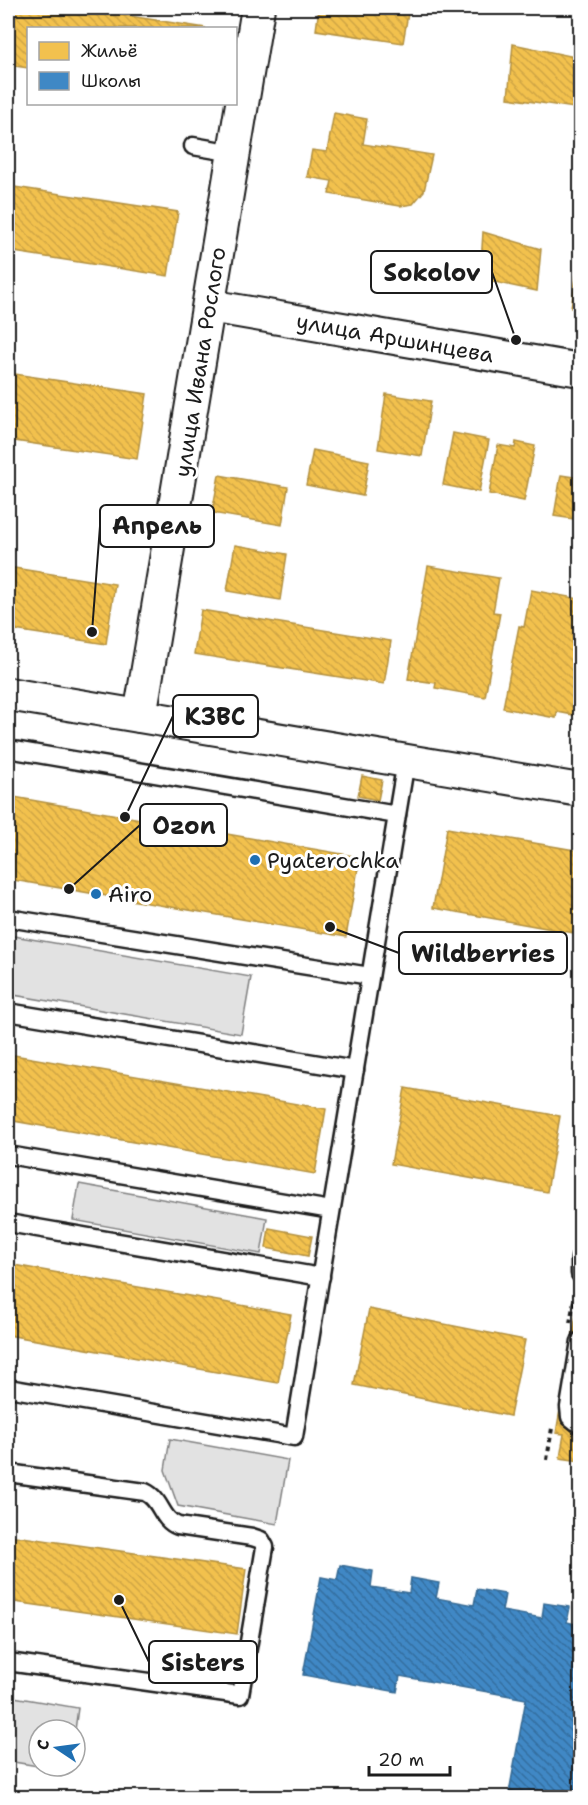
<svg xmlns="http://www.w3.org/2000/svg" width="588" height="1805" font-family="'Shantell Sans',sans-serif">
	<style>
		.park { fill: #e2e2e2; stroke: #7f7f7f; stroke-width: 1.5 }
		.homes { fill: url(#homes-back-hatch); stroke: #b2903f; stroke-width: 1.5 }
		.schools { fill: url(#schools-back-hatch); stroke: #346892; stroke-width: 1.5 }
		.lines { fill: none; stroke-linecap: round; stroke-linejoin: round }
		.lane-casing { stroke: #1c1c1c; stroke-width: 21 }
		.street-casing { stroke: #1c1c1c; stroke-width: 36 }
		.path { stroke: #1c1c1c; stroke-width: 4; stroke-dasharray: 4.5 4.5; stroke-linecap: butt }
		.lane { stroke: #fff; stroke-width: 16 }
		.street { stroke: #fff; stroke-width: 32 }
		.poi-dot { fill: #1f6fb2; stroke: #fff; stroke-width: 2 }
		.labels { text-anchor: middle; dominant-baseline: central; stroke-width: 6; stroke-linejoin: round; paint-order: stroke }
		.street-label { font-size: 22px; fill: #1c1c1c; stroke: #fff }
		.poi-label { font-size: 22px; fill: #1c1c1c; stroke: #fff; text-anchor: start }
		.leader { fill: none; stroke: #1c1c1c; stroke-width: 2 }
		.callout-dot { fill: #1c1c1c; stroke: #fff; stroke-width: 2 }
		.callout { fill: #fff; stroke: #1c1c1c; stroke-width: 2 }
		.callout-label { font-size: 24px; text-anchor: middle; font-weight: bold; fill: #1c1c1c }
	</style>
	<defs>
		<pattern id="homes-back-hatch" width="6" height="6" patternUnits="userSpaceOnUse" patternTransform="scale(1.5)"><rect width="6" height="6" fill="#f2c14e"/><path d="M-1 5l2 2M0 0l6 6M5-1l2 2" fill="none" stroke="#cfa544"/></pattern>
		<pattern id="schools-back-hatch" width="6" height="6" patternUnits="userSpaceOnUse" patternTransform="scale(1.5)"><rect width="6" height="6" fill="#3f88c5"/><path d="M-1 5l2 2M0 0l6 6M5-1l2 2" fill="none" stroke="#346e9f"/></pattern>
	</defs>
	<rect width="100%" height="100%" fill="#fff"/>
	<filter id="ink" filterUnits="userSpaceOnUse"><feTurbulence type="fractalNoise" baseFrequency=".0167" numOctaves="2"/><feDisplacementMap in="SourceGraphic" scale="12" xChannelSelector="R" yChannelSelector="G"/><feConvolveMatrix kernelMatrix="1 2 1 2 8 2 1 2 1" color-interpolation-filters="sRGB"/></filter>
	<g filter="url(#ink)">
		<!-- park -->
		<g class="park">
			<path d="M8 935 251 977 241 1034 8 994Z"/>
			<path d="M79 1184 267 1218 261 1254 73 1220Z"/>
			<path d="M170 1439 288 1460 277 1524 178 1506 165 1470Z"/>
			<path d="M8 1696 78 1708 75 1730H39V1766H69L68 1771 8 1761Z"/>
		</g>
		<!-- homes -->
		<g class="homes">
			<path d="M8 8H79L206 28H28V68L8 65Z"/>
			<path d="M319 8H409L403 43 316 30Z"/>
			<path d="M513 44 580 58 574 108 508 98Z"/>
			<path d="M334 113 367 119 363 144 432 155 424 191 413 204 400 206 329 194 332 181 307 177 312 150 327 152Z"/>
			<path d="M8 186 178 212 168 276 8 251Z"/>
			<path d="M483 232 541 249 537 291 480 279Z"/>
			<path d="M580 254V309L571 308Z"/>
			<path d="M8 373 147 394 137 459 8 440Z"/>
			<path d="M386 394 431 401 422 456 378 449Z"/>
			<path d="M453 433 489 440 479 492 443 485Z"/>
			<path d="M516 442 535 446 524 501 489 494 498 445 515 448Z"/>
			<path d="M313 450 369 461 363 496 306 485Z"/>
			<path d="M219 475 288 487 282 525 212 513Z"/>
			<path d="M561 475 580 478V520L554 516Z"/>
			<path d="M235 545 287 554 280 600 227 591Z"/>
			<path d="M428 566 499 578 493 612 500 613 485 697 435 688 436 683 408 679Z"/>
			<path d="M8 567 115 584 106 644 8 629Z"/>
			<path d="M531 590 580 599 579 716 557 712 556 718 503 708 519 626 524 627Z"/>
			<path d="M201 610 391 641 384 684 194 654Z"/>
			<path d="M362 776 382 780 378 800 358 796Z"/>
			<path d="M8 796 360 857 346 937 8 879Z"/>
			<path d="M447 828 580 851V934L433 908Z"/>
			<path d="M8 1054 326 1109 315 1174 8 1120Z"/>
			<path d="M405 1088 560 1116 547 1192 391 1164Z"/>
			<path d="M269 1228 312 1236 308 1256 266 1248Z"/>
			<path d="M8 1264 291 1314 278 1383 8 1335Z"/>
			<path d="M369 1309 525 1340 510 1416 354 1385Z"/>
			<path d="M577 1310 580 1311V1461L560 1458 564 1434 556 1433Z"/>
			<path d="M8 1535 246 1569 237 1634 8 1601Z"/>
		</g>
		<!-- schools -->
		<path class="schools" d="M340 1565 373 1571 371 1587 409 1593 411 1578 439 1583 436 1598 474 1605 477 1589 505 1594 502 1611 542 1618 544 1603 570 1607 567 1622 580 1625V1798H508L526 1699 400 1676 397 1692 303 1675 321 1577 337 1580Z"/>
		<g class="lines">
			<defs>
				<g id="lane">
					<path d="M193 146 234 153"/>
					<path d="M8 749 397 815 294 1437 8 1388"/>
					<path d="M397 815 406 761"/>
					<path d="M8 918 370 976"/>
					<path d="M8 1012 355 1070"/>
					<path d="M8 1155 331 1210"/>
					<path d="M8 1223 321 1277"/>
					<path d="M580 1258V1274"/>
					<path d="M580 1341 569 1407 570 1417 580 1425"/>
					<path d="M8 1473 145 1492C162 1500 160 1519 178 1526L252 1537 261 1540 265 1547 240 1695 8 1662"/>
				</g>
				<g id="street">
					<path d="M209 306 580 370"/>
					<path d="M8 694 580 790"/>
					<path d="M140 716 258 8"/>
				</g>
			</defs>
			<!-- lane casing -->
			<use href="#lane" class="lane-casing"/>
			<!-- street casing -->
			<use href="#street" class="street-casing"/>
			<!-- path -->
			<g class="path">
				<path d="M570 1323 575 1295"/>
				<path d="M547 1460 552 1428"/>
			</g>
			<!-- lane -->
			<use href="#lane" class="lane"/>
			<!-- street -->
			<use href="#street" class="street"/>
		</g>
	</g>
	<!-- markers -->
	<g class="poi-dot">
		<circle cx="255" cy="860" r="6"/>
		<circle cx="96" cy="894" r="6"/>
	</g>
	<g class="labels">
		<!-- street labels -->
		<g class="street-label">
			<text transform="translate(395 338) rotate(10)">улица Аршинцева</text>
			<text transform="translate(200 362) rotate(-81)">улица Ивана Рослого</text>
		</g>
		<!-- poi labels -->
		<g class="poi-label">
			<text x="267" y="860">Pyaterochka</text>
			<text x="108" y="894">Airo</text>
		</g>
	</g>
	<!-- callouts -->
	<path class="leader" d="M516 340L492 272M92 632L100 526M125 817L173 716M69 889L140 825M330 927L399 953M119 1600L149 1662"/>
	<g class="callout-dot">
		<circle cx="516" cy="340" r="6"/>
		<circle cx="92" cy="632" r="6"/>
		<circle cx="125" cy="817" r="6"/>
		<circle cx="69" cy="889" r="6"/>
		<circle cx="330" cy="927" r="6"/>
		<circle cx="119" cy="1600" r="6"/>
	</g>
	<g class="callout">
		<rect x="371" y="251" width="121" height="42" rx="6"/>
		<rect x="100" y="505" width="114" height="42" rx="6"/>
		<rect x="173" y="695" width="85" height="42" rx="6"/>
		<rect x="140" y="804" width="87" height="42" rx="6"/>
		<rect x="399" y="932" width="168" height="42" rx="6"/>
		<rect x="149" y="1641" width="108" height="42" rx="6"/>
	</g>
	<g class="callout-label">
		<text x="432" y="281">Sokolov</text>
		<text x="157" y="534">Апрель</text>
		<text x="215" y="725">КЗВС</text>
		<text x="184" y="834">Ozon</text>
		<text x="483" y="962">Wildberries</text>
		<text x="203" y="1671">Sisters</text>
	</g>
	<!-- margin -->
	<rect width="588" height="1805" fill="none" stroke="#fff" stroke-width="30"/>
	<rect x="15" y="15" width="558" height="1775" fill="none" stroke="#1c1c1c" stroke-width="2" filter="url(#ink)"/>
	<!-- legend -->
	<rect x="27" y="27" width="210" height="78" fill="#ffffff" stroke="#a4a4a4" stroke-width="1.5"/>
	<rect x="39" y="42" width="30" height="18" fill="#f2c14e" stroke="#a4a4a4" stroke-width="1.5"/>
	<text x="81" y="57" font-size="18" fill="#1c1c1c">Жильё</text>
	<rect x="39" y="72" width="30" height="18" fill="#3f88c5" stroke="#a4a4a4" stroke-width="1.5"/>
	<text x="81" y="87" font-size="18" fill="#1c1c1c">Школы</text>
	<!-- north arrow -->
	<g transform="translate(57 1748) rotate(283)"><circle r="28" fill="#ffffff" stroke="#a4a4a4" stroke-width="1.5"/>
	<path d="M0-4.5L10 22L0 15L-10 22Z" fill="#1f6fb2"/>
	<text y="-9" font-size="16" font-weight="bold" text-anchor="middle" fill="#1c1c1c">С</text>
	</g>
	<!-- scale -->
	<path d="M369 1766v9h81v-9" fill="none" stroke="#1c1c1c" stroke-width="3"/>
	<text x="378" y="1766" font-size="18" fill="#1c1c1c" stroke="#ffffff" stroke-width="4.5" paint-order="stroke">20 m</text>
</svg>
